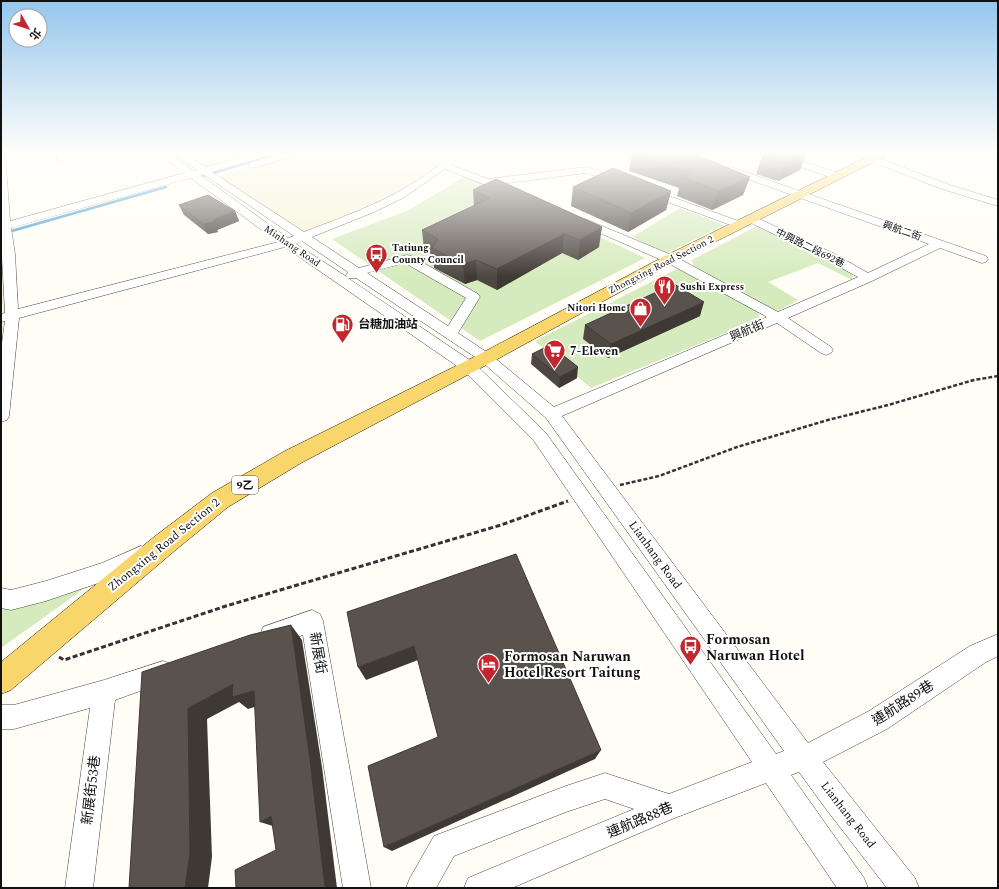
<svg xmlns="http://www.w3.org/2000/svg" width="999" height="889" font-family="Spectral,'Noto Sans TC',serif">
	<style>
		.farmland { fill: #f6f3d4 }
		.green { fill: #d5ebbd }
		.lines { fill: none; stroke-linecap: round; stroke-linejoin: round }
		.stream { stroke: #3f96cf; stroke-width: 2.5 }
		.minor-casing { stroke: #444; stroke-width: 1 }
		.major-casing { stroke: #222; stroke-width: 1 }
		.path-far1 { stroke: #333; stroke-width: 2.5; stroke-dasharray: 4 2; stroke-linecap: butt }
		.path { stroke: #333; stroke-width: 3; stroke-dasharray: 5 2.5; stroke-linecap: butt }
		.minor { fill: #fff; fill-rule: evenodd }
		.major { fill: #f9d66b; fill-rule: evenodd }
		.wall { fill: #4d4742 }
		.shaded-wall { fill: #3f3936 }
		.building { fill: #5a524d; stroke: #3f3936 }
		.labels { text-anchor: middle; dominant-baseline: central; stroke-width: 4; stroke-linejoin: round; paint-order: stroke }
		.far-street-label { font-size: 10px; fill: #111; stroke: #fff }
		.far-poi-label { font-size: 10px; font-weight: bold; fill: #111; stroke: #fff; text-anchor: start }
		.shield { fill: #fff; stroke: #585858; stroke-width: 1 }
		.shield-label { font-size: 11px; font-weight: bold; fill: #111 }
		.poi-label { font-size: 12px; font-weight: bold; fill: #111; stroke: #fff; text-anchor: start }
		.street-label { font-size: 12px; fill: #111; stroke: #fff }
		.near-poi-label { font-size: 14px; font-weight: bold; fill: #111; stroke: #fff; text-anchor: start }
		.near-street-label { font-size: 14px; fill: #111; stroke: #fff }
	</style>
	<rect width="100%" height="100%" fill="#fffdf5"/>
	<!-- farmland -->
	<g class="farmland">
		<path d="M179 154H262L205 171Z"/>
		<path d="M291 154H456L444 166 399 196 303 237 214 177Z"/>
		<path d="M1 238 12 316 1 380Z"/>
	</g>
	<!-- green -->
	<g class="green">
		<path d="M467 175 645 258 480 341 332 239 409 210Z"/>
		<path d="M680 208 724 225 665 254 632 237Z"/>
		<path d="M755 227 765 228 842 266 853 275 852 280 818 263 768 282 798 300 778 311 769 309 694 266 692 260Z"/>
		<path d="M677 269 684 270 758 312 759 317 753 322 591 388 535 341Z"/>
		<path d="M92 583 1 648V608Z"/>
	</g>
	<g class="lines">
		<!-- stream -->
		<g class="stream">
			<path d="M203 176 277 154"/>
			<path d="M1 234 166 187"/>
		</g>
		<defs>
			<g id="minor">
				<path d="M55 154H65L67 159 65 161H59Z"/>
				<path d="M159 154H170L194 171 197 170 174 154H185L206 167 254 154H269L267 156 212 172 304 232C356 212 411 193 451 154H461L451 165 488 179 587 167 626 180 627 182 626 184 622 185 586 173 500 184 515 190 516 192 511 195 445 169 403 198 374 212 312 237 359 268 407 255 411 256 478 294 480 297 458 333 491 355 554 407 767 317 666 262 577 223 575 221 577 219H585L674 256 778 312 858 277 825 259 747 221 745 219 747 217H755L833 253 868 273 929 244 725 171 723 169 725 167H731L986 256 988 259 986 262 982 263 940 248 872 281 788 318 831 347 833 350 831 353 826 355 821 353 777 323 562 416 808 743 869 711 970 646 998 634V656L986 662 887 729 823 762 915 878 919 888H887L826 809 799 772 791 775 864 878 868 888H837L766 783 672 819 512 888H464L468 878 634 809 605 799 566 812 454 856 436 888H406L410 878 434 836 566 786 605 773 669 794 752 762 534 441 464 371 285 247 19 318 9 416 7 420 1 422V350L5 321 1 322V314L5 313 1 239V163L6 166 10 221 184 173ZM203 174 294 236 288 238 200 175ZM191 178 278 242 18 309 15 254 11 228ZM302 241 348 272 346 275 347 277 296 244ZM405 263 466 298 448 326 367 273ZM348 278H356L481 361 546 418 784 751 776 754 546 433 474 363Z"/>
				<path d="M281 154H296L294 156 253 168 248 165 250 163Z"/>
				<path d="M766 154H780L841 174 842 176 841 178H833L768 156Z"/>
				<path d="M855 154H868L950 185 998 200V206L942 189 857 156Z"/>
				<path d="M647 188 744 223 746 225 744 227H736L643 193 642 191 643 189Z"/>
				<path d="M141 546 148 549 151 555 148 561 113 578 46 601 11 610 1 608V588L11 590 46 581 102 563Z"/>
				<path d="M312 610 320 614 323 621 371 888H343L303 635 271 646 263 643 260 635 263 627Z"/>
				<path d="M163 661 171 664 174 672 171 680 115 700 93 888H65L90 708 14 729H1V705H14L104 680Z"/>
			</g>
			<path id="major" d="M873 154H888L886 156 675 262 492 362 301 463 228 507 172 553 11 690 1 694V662L154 537 212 493 285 451 480 354 665 256Z"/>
		</defs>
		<!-- minor casing -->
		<use href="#minor" class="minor-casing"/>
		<!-- major casing -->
		<use href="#major" class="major-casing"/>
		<!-- path-far1 -->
		<path class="path-far1" d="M620 485 659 476 737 447 828 420 888 405 974 380 998 376"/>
		<!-- path -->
		<path class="path" d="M59 657 64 660 226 606 501 525 568 501"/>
		<!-- minor -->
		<use href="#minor" class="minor"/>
		<!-- major -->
		<use href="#major" class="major"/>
	</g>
	<!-- wall -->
	<g class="wall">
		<path d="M632 154H695L750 177 743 195 712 210 677 196 679 188 629 171Z"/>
		<path d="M766 154H806L800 170 778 181 756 174 762 156Z"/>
		<path d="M573 187 671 191 666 210 628 232 571 206Z"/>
		<path d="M473 190 599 247 578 260 562 253 497 290 477 280 465 284 434 268 433 255 424 250 422 230 474 206Z"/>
		<path d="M179 205 235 211 239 221 217 230 218 232 208 234 184 215Z"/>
		<path d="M700 316 608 358 583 339 585 325Z"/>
		<path d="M532 354 577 378 559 388 531 364Z"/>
	</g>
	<!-- shaded-wall -->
	<g class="shaded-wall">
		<path d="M803 154H806L800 170 778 181 785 163Z"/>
		<path d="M750 177 743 195 712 210 718 191Z"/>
		<path d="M671 191 666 210 628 232 631 213Z"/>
		<path d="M235 211 239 221 217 230 218 232 208 234 203 224Z"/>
		<path d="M602 227 599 247 578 260 580 240Z"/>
		<path d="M564 234 562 253 497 290V269Z"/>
		<path d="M476 260 477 280 465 284 463 264Z"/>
		<path d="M704 302 700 316 608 358 611 344Z"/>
		<path d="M578 367 577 378 559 388 560 377Z"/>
		<path d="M291 625 302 640 322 767 337 888H325Z"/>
		<path d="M414 646 418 660 366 680 358 667Z"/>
		<path d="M233 684 254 691 268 703 248 709 239 702 207 719 212 857 208 888H185L188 708Z"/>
		<path d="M601 750 595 759 392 851 384 847Z"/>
		<path d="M271 816 276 827 260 822Z"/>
	</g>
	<!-- building -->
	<g class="building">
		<path d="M635 154H695L750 177 718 191 682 177 692 173Z"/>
		<path d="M766 154H803L785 163 762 156Z"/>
		<path d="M613 168 671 191 631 213 573 187Z"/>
		<path d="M496 179 602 227 580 240 564 234 497 269 476 260 463 264 432 248 438 239 422 230 490 198 473 190Z"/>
		<path d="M208 195 235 211 213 220V222L203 224 179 205Z"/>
		<path d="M674 284 704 302 611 344 585 325Z"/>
		<path d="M550 345 578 367 560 377 532 354Z"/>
		<path d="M516 554 601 750 384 847 368 766 438 737 414 646 358 667 347 612Z"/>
		<path d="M291 625 310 759 325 888H236L235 870 276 850 271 816 260 822 254 691 232 697 233 684 188 708 190 853 185 888H129L142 672 250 635Z"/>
	</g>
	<!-- sky -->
	<linearGradient id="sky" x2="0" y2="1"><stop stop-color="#95c6ee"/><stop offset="0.55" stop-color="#fffefa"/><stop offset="1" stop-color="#fffefa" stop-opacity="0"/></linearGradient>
	<rect width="999" height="278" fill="url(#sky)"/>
	<!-- icons -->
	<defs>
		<symbol id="bus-pin" viewBox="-11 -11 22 30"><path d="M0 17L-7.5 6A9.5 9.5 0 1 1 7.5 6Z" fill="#c4262e" stroke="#fff"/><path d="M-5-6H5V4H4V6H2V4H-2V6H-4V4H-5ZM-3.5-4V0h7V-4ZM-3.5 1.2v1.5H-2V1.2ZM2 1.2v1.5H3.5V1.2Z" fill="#fff"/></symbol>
		<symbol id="restaurant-pin" viewBox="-11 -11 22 30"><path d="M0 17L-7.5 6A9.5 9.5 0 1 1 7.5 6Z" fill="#c4262e" stroke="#fff"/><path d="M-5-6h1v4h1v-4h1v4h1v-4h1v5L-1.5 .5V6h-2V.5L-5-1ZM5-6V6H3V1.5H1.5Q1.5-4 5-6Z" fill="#fff"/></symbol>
		<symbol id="shop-pin" viewBox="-11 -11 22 30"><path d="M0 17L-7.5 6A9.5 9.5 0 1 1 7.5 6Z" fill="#c4262e" stroke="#fff"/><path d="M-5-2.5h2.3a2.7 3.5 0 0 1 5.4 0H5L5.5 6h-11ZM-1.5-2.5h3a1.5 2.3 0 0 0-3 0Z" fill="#fff"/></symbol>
		<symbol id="fuel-pin" viewBox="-11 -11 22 30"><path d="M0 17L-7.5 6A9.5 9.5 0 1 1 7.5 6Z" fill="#c4262e" stroke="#fff"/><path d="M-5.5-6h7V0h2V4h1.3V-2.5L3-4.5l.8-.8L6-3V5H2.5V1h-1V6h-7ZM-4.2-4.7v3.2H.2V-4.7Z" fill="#fff"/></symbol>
		<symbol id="supermarket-pin" viewBox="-11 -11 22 30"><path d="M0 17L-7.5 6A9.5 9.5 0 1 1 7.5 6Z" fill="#c4262e" stroke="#fff"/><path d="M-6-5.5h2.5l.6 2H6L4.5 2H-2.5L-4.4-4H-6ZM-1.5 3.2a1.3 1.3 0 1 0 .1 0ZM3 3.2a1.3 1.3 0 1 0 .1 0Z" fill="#fff"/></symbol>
		<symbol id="hotel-pin" viewBox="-11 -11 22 30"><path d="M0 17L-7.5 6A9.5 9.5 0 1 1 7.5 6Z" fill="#c4262e" stroke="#fff"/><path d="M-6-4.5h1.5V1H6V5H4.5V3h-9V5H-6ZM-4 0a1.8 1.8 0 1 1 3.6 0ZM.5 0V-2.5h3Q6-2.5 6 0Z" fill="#fff"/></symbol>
	</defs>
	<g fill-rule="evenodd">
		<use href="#bus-pin" x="364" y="242" width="25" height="34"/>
		<use href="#restaurant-pin" x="652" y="274" width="25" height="34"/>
		<use href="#shop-pin" x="628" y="296" width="25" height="34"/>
		<use href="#fuel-pin" x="330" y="312" width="25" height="34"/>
		<use href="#supermarket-pin" x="542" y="338" width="25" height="34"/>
		<use href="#bus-pin" x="678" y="634" width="25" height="34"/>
		<use href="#hotel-pin" x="476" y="652" width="25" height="34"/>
	</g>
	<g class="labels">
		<!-- far-street labels -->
		<g class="far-street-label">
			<text transform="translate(902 231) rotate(19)">興航二街</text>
			<text transform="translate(292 246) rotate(34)">Minhang Road</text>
			<text transform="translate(810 248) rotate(26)">中興路二段692巷</text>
			<text transform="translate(661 265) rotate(-27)">Zhongxing Road Section 2</text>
		</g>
		<!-- far-poi labels -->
		<g class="far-poi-label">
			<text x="392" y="248">Tatiung<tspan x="392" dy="12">County Council</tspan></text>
			<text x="680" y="287">Sushi Express</text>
			<text x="626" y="308" text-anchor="end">Nitori Home</text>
		</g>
		<!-- shield labels -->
		<rect class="shield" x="232" y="476" width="26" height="18" rx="3"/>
		<g class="shield-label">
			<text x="245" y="485">9乙</text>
		</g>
		<!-- poi labels -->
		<g class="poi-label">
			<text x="358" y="324">台糖加油站</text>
			<text x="570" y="351">7-Eleven</text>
		</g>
		<!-- street labels -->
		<g class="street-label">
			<text transform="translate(747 331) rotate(-23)">興航街</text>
			<text transform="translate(164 545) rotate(-39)">Zhongxing Road Section 2</text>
			<text transform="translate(655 555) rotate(54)">Lianhang Road</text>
			<text transform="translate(848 815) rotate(52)">Lianhang Road</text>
		</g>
		<!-- near-poi labels -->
		<g class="near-poi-label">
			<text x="706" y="639">Formosan<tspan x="706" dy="16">Naruwan Hotel</tspan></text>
			<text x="504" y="656">Formosan Naruwan<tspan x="504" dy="16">Hotel Resort Taitung</tspan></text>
		</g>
		<!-- near-street labels -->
		<g class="near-street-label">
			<text transform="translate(318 653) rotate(80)">新展街</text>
			<text transform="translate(903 703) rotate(-33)">連航路89巷</text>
			<text transform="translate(91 790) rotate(-83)">新展街53巷</text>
			<text transform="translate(640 820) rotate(-23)">連航路88巷</text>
		</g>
	</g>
	<!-- border -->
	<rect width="999" height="889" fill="none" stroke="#111111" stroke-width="4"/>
	<!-- north arrow -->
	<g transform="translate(28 28) rotate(129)"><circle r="19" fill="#ffffff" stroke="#a0a0a0"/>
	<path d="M0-3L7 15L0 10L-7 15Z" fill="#c4262e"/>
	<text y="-6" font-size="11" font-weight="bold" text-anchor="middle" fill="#111111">北</text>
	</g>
</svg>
